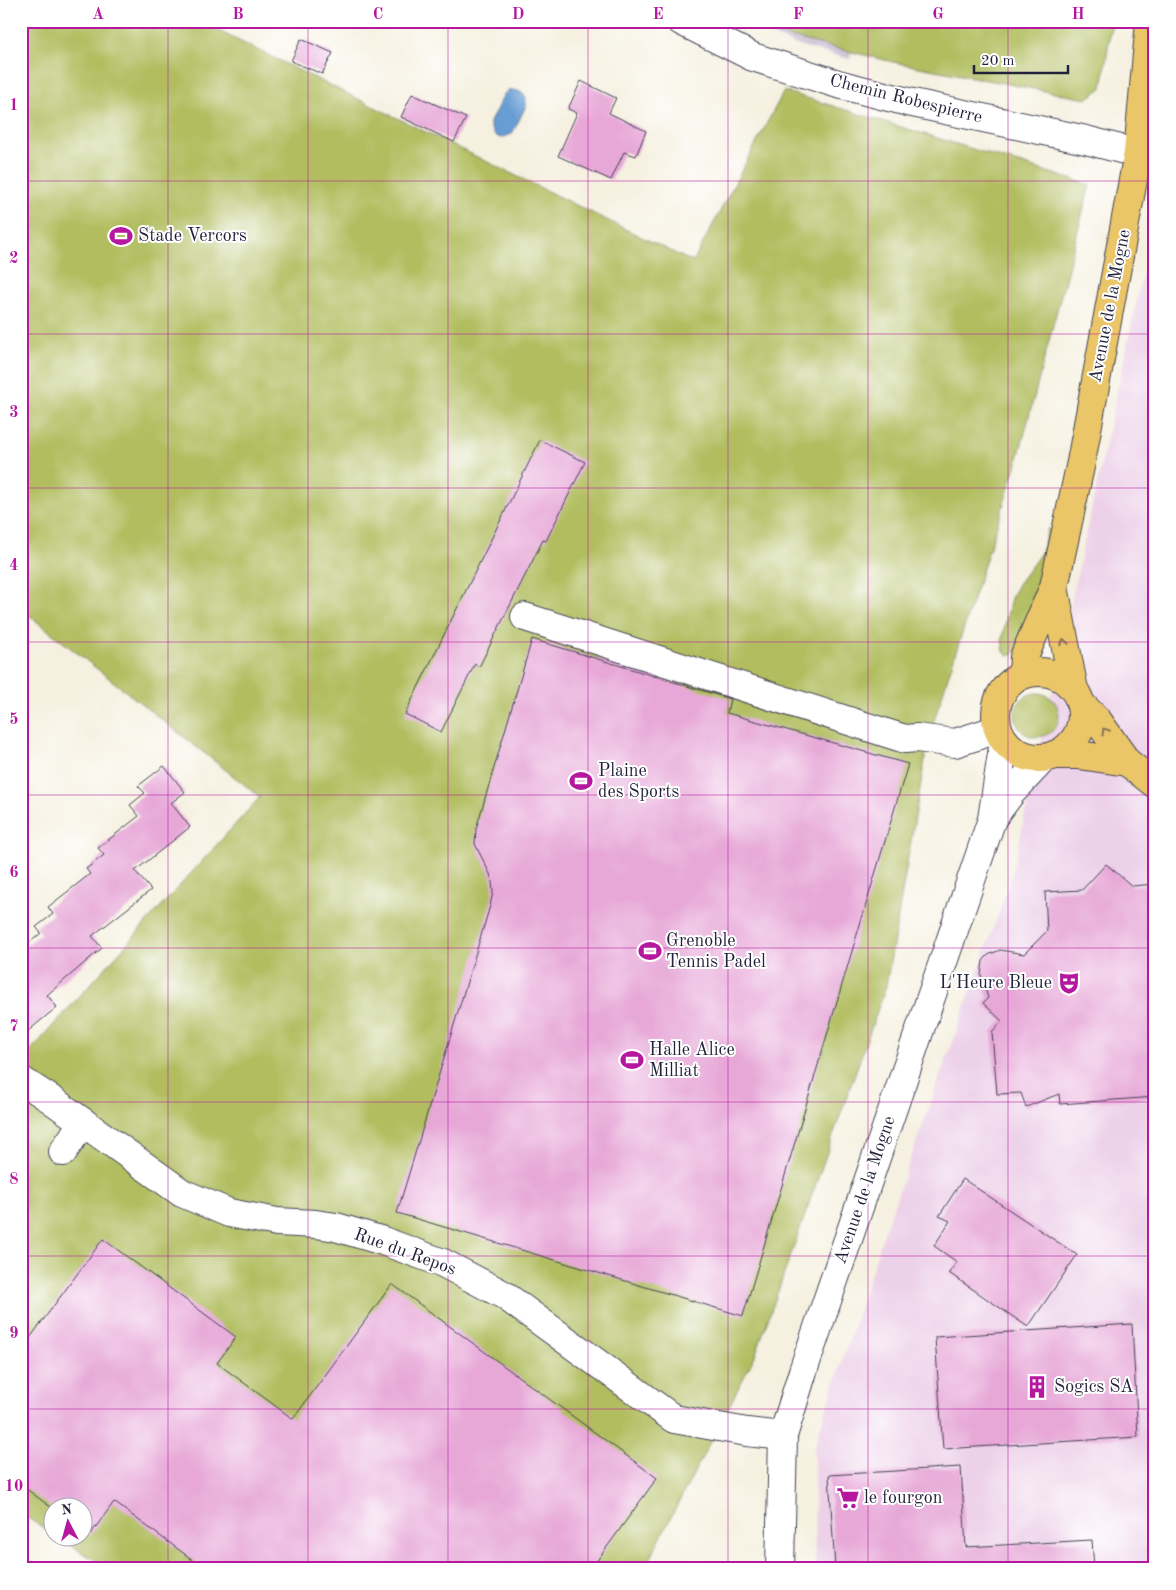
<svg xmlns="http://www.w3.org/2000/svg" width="1176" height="1590" font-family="'Old Standard TT',serif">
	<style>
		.built { fill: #edd1e9 }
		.industrial { fill: #ccbfd4 }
		.green { fill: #b1bd5e; stroke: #6a704c }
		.water { fill: #679dd4; stroke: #446088 }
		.building { fill: #e7a8d8 }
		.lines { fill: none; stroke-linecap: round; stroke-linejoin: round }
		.minor-casing { stroke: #424154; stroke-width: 30 }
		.major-casing { stroke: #424154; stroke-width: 30 }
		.minor { stroke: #fff; stroke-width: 28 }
		.major { stroke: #eac669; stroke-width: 28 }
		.oneway { stroke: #867452 }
		.grid { fill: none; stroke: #b5179e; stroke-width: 1; stroke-opacity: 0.55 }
		.labels { text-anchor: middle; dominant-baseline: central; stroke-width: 4; stroke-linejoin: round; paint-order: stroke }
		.street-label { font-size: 18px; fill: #22223b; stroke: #fff }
		.poi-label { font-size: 18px; fill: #22223b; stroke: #fff; text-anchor: start }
		.neatline { fill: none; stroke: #b5179e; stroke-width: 2 }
		.grid-label { font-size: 16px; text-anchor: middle; font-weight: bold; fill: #b5179e }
	</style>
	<rect width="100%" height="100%" fill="#fff"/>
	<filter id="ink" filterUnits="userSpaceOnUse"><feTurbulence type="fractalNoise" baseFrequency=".02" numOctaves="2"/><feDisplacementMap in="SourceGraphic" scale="10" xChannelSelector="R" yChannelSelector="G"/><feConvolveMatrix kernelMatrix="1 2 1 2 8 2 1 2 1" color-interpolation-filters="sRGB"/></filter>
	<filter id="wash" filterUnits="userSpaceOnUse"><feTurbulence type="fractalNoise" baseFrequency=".0096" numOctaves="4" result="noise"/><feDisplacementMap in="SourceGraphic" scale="20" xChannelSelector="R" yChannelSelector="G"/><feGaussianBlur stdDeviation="1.12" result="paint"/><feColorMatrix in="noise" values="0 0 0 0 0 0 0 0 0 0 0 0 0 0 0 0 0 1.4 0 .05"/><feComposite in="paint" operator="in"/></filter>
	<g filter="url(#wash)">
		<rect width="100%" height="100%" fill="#f5f0df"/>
		<!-- built -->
		<path class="built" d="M1155 217V1569H815L814 1447 886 1227 1011 879Z"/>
		<!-- industrial -->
		<path class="industrial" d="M740 21H857L850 59 799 46 762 32Z"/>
		<!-- green -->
		<g class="green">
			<path d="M21 21H198L693 262 784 91 1090 185 1016 466 929 736 886 986 755 1356 644 1569H109L59 1538H82V1508H52V1533L21 1514V1061L260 797 21 609Z"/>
			<path d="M746 21H1112L1102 88 1086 99 893 62 770 32Z"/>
			<path d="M1048 528 1050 529 1036 609 1014 653 1009 656 1004 652 1002 639 1011 598 1018 584 1041 553Z"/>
			<circle cx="1037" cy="715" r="22"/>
		</g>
		<!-- water -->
		<path class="water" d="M510 90C517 90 521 91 526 97V106L512 134 501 138 494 135 490 126V122L504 94Z"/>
		<g id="blocks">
			<!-- building -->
			<g class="building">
				<path d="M301 39 333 53 322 74 291 61Z"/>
				<path d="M581 81 616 98 609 113 646 131 636 156 624 152 611 180 558 156 577 113 568 109Z"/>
				<path d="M412 94 466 118 454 142 401 117Z"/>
				<path d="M540 440 585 462 546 541 543 540 479 667 475 664 441 732 405 714Z"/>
				<path d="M532 639 730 699 727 713 908 764 743 1316 397 1213 490 906 493 892 492 882 490 874 475 844 476 829Z"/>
				<path d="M164 766 185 792 171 803 190 827 135 871 151 890 92 936 102 948 47 995 57 1007 21 1037V950L41 933 36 927 53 914 48 907 90 874 86 869 104 855 98 848 139 816 130 805 145 793 138 786Z"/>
				<path d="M1106 864 1132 886 1155 884V1097L1060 1104 1059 1094 1026 1107 1021 1093 997 1094 992 1032 1002 1021 983 1003 988 998 981 975 983 961 988 955 1000 950 1024 954 1047 931 1045 892 1082 890Z"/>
				<path d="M963 1179 1077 1255 1028 1327 949 1273 957 1262 934 1246 950 1221 939 1216Z"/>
				<path d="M103 1239 236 1337 217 1363 293 1419 392 1284 657 1478 591 1569H205L114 1502 90 1535 82 1530V1508H52L21 1485V1350Z"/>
				<path d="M1132 1324 1138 1437 943 1449 935 1337Z"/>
				<path d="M961 1467 966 1547 1092 1540 1094 1569H835L829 1475Z"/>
			</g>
		</g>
	</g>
	<g filter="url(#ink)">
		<use href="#blocks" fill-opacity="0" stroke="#424154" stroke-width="1"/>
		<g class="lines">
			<defs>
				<g id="minor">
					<path d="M681 21 753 57 838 84 908 102 1086 140 1155 158"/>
					<path d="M525 617 905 739 917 738 955 743 998 729"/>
					<path d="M994 816 1011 793 1044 758"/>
					<path d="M21 1080 52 1100 182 1193 229 1213 277 1222 316 1224 336 1227 383 1241 443 1263 504 1295 674 1419 747 1432 783 1436"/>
					<path d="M63 1152 83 1122"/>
					<path d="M780 1569 783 1436 803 1371 992 819 1004 741"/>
				</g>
				<g id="major">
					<path d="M1054 587 1074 690"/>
					<circle cx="1039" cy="715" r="43"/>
					<path d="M1023 674 1024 657 1054 587 1081 462 1138 153 1150 21"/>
					<path d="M1080 703 1098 721 1127 762 1155 784"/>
					<path d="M1054 755H1079L1127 762"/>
				</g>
			</defs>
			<!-- minor casing -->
			<use href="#minor" class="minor-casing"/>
			<!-- major casing -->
			<use href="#major" class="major-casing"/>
			<!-- minor -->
			<use href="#minor" class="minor"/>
			<!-- major -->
			<use href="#major" class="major"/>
		</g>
		<!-- one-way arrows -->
		<defs><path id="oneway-chevron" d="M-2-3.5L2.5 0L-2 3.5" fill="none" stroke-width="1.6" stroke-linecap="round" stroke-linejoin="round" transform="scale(1.25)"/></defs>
		<g class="oneway">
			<use href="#oneway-chevron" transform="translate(1064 642) rotate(-100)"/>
			<use href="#oneway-chevron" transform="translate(1105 731) rotate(-123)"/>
		</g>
	</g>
	<!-- grid -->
	<path class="grid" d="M168 21V1569M308 21V1569M448 21V1569M588 21V1569M728 21V1569M868 21V1569M1008 21V1569M21 181H1155M21 334H1155M21 488H1155M21 642H1155M21 795H1155M21 948H1155M21 1102H1155M21 1256H1155M21 1409H1155"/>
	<!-- icons -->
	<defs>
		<symbol id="stadium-bare" viewBox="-9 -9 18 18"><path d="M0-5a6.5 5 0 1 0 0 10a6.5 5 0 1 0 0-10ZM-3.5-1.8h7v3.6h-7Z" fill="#b5179e" stroke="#fff" stroke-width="2.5" paint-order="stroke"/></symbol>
		<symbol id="theatre-bare" viewBox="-9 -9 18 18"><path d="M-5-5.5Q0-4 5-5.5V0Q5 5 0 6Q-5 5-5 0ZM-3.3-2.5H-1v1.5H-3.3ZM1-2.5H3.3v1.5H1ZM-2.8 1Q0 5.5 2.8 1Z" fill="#b5179e" stroke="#fff" stroke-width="2.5" paint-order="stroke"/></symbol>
		<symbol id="building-bare" viewBox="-9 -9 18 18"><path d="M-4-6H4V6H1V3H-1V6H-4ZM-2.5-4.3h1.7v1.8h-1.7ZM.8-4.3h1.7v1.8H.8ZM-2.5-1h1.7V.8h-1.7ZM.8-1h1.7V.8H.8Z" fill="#b5179e" stroke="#fff" stroke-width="2.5" paint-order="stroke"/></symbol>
		<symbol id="supermarket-bare" viewBox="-9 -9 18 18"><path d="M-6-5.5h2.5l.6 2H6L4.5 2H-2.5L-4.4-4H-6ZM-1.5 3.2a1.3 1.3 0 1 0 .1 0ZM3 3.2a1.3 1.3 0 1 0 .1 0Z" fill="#b5179e" stroke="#fff" stroke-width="2.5" paint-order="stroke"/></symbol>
	</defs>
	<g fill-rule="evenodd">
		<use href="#stadium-bare" x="105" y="220" width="32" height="32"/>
		<use href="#stadium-bare" x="565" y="765" width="32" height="32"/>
		<use href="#stadium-bare" x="634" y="935" width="32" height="32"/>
		<use href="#theatre-bare" x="1053" y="967" width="32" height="32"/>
		<use href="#stadium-bare" x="616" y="1044" width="32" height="32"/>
		<use href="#building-bare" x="1021" y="1371" width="32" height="32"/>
		<use href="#supermarket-bare" x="832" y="1482" width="32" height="32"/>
	</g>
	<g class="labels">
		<!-- street labels -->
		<g class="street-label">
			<text transform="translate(906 99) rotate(14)">Chemin Robespierre</text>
			<text transform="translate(1110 306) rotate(-79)">Avenue de la Mogne</text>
			<text transform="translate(865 1190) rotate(-71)">Avenue de la Mogne</text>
			<text transform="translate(405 1252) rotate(20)">Rue du Repos</text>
		</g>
		<!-- poi labels -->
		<g class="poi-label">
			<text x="138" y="236">Stade Vercors</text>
			<text x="598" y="771">Plaine<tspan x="598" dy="21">des Sports</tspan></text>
			<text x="666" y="941">Grenoble<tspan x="666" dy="21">Tennis Padel</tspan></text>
			<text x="1052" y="983" text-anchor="end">L'Heure Bleue</text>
			<text x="649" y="1050">Halle Alice<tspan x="649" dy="21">Milliat</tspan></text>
			<text x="1054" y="1387">Sogics SA</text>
			<text x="864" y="1498">le fourgon</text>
		</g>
	</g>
	<!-- margin -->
	<rect width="1176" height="1590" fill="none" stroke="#fff" stroke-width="55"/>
	<!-- north arrow -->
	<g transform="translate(68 1522) rotate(354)"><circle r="24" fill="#ffffff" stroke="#a7a7b1"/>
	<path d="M0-4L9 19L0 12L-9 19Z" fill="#b5179e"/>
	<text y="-8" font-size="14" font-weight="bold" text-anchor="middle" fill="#22223b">N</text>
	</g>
	<!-- scale -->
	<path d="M974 65v8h94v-8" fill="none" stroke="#22223b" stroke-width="2.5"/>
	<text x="981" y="65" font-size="15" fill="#22223b" stroke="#ffffff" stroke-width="4" paint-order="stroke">20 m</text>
	<rect x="28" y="28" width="1120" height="1534" class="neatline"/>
	<g class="grid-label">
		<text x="98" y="19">A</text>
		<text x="238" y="19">B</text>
		<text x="378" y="19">C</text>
		<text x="518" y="19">D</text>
		<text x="658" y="19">E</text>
		<text x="798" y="19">F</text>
		<text x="938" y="19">G</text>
		<text x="1078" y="19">H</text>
		<text x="14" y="110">1</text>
		<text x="14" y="263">2</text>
		<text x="14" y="417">3</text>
		<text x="14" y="570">4</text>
		<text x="14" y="724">5</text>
		<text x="14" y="877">6</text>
		<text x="14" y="1031">7</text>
		<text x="14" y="1184">8</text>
		<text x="14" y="1338">9</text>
		<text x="14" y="1491">10</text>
	</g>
</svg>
